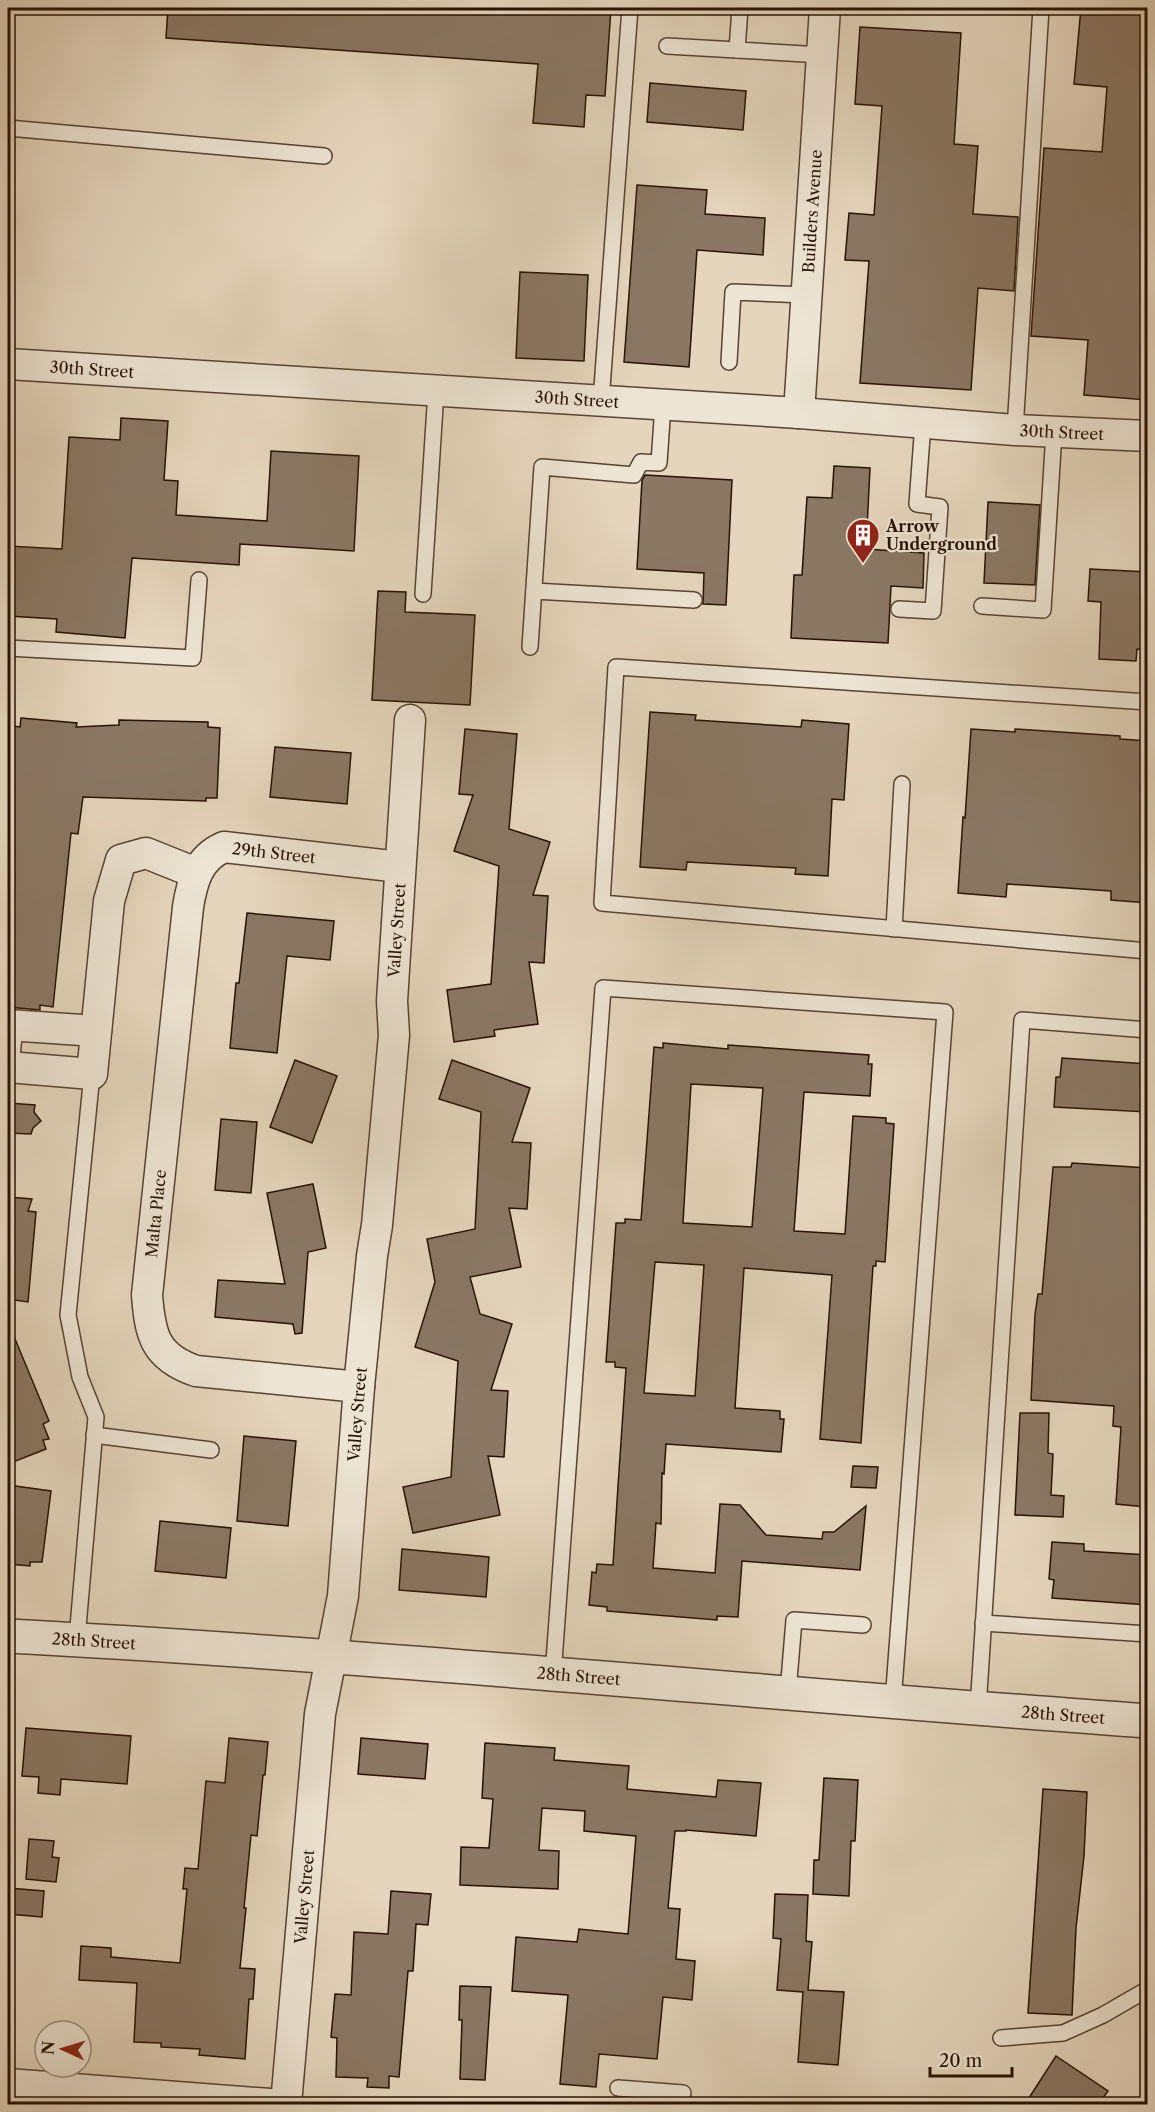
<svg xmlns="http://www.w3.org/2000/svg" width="1155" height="2112" font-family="'Libre Caslon Text',serif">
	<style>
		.building { fill: #8a7764; stroke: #281204; stroke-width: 1.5; fill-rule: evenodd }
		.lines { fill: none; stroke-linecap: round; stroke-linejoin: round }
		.service-casing { stroke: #574332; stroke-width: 18 }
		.minor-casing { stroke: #574332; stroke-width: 33 }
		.tertiary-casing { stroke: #574332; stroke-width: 36 }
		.service { stroke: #ede4d3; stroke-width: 15 }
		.minor { stroke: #ede4d3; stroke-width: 30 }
		.tertiary { stroke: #ede4d3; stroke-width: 33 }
		.labels { text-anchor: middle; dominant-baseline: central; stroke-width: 4.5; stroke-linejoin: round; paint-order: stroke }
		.street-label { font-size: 16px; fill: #281204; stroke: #ede4d3 }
		.poi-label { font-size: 16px; font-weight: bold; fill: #281204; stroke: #ede4d3; text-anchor: start }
	</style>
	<rect width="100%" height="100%" fill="#e4d5bc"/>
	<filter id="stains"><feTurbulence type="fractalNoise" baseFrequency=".00333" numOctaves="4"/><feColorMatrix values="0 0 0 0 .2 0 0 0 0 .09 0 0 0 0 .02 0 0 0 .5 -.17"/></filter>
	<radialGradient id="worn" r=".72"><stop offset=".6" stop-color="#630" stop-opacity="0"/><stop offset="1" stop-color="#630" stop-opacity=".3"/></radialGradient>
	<!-- building -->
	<g class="building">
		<path d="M168 8H611L605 96 586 95 584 127 533 123 538 64 166 38Z"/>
		<path d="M1081 8H1148V400L1084 395 1088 340 1031 336 1044 148 1102 152 1107 87 1074 84Z"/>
		<path d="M860 27 961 33 954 144 978 146 973 214 1018 217 1014 291 978 288 971 390 860 383 869 261 845 260 849 213 874 215 882 106 855 104Z"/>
		<path d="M650 83 746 91 743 130 647 122Z"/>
		<path d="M637 185 707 190 705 214 765 218 763 255 697 250 689 367 624 362Z"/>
		<path d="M520 272 588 275 584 361 516 358Z"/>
		<path d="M121 418 168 421 164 480 178 481 176 515 267 521 271 451 359 456 354 551 240 544 239 565 132 558 125 638 56 632 57 619 8 616V546L62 549 69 437 120 440Z"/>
		<path d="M834 466 870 468 866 549 924 553 923 588 891 586 888 643 791 638 794 575H802L807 497 832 498Z"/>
		<path d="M645 475 732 480 726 605 703 604 704 573 637 569 642 480Z"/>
		<path d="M988 502 1040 505 1035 585 984 583Z"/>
		<path d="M1090 569 1148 572V650L1137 649 1136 661 1099 659 1101 602 1088 601Z"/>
		<path d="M378 591 406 592 405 612 475 615 470 705 372 700Z"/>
		<path d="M650 712 696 715 695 720 801 727 802 720 849 724 844 800 832 799 828 876 795 874 796 868 687 862 686 870 640 867Z"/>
		<path d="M21 718 77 723 76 727 119 725V720L208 722V727L220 728 217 798H206V801L83 797 78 834 71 833 53 1007 40 1005V1010L8 1007V788L10 769H8V742H12L14 726 20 727Z"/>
		<path d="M465 729 517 734 509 829 550 842 533 895 548 896 544 963 529 962 538 1024 494 1030 495 1036 454 1042 447 990 491 984 499 866 454 851 473 795 459 794Z"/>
		<path d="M971 729 1015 732V729L1120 736V739L1148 741V903L1111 900V891L1007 884 1006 897 958 893 963 817 965 818Z"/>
		<path d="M275 747 351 753 347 804 270 797Z"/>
		<path d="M247 913 334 921 330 960 287 956 277 1053 230 1048 236 983H239Z"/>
		<path d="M663 1043 728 1049V1045L869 1055 868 1064H872L870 1096 804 1092 794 1231 845 1234 853 1116 886 1118V1123L894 1124 885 1262 876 1261V1266H873L861 1443 820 1439 832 1275 744 1268 735 1408 780 1411V1419H784L781 1452 666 1444 664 1474 662 1473 661 1524 656 1523 653 1568 715 1573 720 1504 740 1505 766 1535 822 1539 823 1532H834L866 1506 860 1570 742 1561 738 1617 717 1616V1620L607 1611V1607L589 1605 592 1572 596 1573 597 1564 613 1565 618 1486 626 1368 615 1367V1362H606L616 1223H625V1219L641 1220 654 1047 663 1048ZM691 1084 763 1088 752 1227 683 1223ZM655 1262 704 1265 695 1396 644 1393Z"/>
		<path d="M1062 1058 1148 1064V1112L1054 1107 1056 1077H1060Z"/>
		<path d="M295 1060 337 1076 312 1143 270 1127Z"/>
		<path d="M452 1060 530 1088 512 1142 531 1143 527 1209 509 1208 521 1267 470 1277 480 1314 512 1324 491 1390 508 1391 504 1457 488 1456 500 1515 413 1533 403 1487 451 1477 458 1361 415 1347 435 1282 427 1239 475 1229 481 1112 439 1099Z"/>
		<path d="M8 1103 35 1105 34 1112 41 1121 33 1128 31 1134 8 1133Z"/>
		<path d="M221 1119 257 1122 251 1193 215 1190Z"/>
		<path d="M1072 1163 1148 1168V1502L1146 1507 1116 1504 1121 1427 1113 1426 1114 1406 1031 1400 1035 1314 1038 1294H1042L1053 1167H1071Z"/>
		<path d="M313 1184 326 1248 308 1252 302 1333 295 1334 293 1324 215 1317 218 1280 285 1284 267 1193Z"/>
		<path d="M8 1197 32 1199 28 1211 36 1212 28 1302 8 1299Z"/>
		<path d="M8 1322 49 1421 43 1424 49 1439 43 1440 46 1449 8 1464Z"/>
		<path d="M1020 1413H1049L1048 1453 1053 1454 1051 1495 1064 1496 1063 1517 1015 1515Z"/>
		<path d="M244 1436 296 1441 288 1526 237 1521Z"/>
		<path d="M853 1466 878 1467 876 1488 851 1487Z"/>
		<path d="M8 1485 51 1491 42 1562H30V1566L8 1564Z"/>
		<path d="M160 1521 231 1528 226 1578 155 1571Z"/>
		<path d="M1052 1542 1084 1544V1551L1148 1555V1605L1052 1598 1054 1580 1049 1579Z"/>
		<path d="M402 1549 489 1557 486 1597 399 1590Z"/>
		<path d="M26 1728 131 1736 127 1784 61 1779 60 1795 38 1793 39 1777 22 1776Z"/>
		<path d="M229 1738 268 1742 265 1775H263L257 1836 251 1835 244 1908H246L240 1968 255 1969 253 1999H249L245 2059 199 2055 200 2049 161 2047V2043L134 2042 137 1983 79 1980 81 1946 111 1948V1957L180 1963 187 1889H183L185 1868 198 1869 206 1781 225 1783Z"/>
		<path d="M361 1738 428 1744 425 1779 358 1774Z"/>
		<path d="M485 1743 555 1748 554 1760 629 1766 627 1789 716 1797 718 1780 761 1783 756 1836 686 1830V1831H675L668 1908 680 1909 676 1959 695 1961 692 2000 663 1997 657 2059 599 2054 596 2087 560 2084 568 1995 512 1991 516 1937 577 1942 579 1929 628 1934 636 1836 584 1831 585 1811 542 1808 539 1850 559 1851 558 1889 460 1885 461 1847 489 1848 493 1799 482 1798Z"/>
		<path d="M824 1778 858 1780 855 1841H851L849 1896 813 1894 814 1860H819Z"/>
		<path d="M1043 1789 1087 1792 1084 1856 1076 1928 1072 2015 1028 2013Z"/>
		<path d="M29 1839 54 1841 52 1857 59 1858 56 1882 26 1879Z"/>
		<path d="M8 1888 44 1891 42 1917 8 1914Z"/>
		<path d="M391 1891 431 1894 428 1925 416 1924 413 1971H408L399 2077 389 2076V2088L367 2087 368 2078 336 2077 337 2038 331 2037 335 1994 351 1995 354 1932 388 1934Z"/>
		<path d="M775 1894 808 1895 806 1941 812 1942 808 1990 844 1992 838 2065 798 2062 803 1992 777 1990 781 1939 773 1938Z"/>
		<path d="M460 1986 491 1987 485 2080 460 2079 462 2020H459Z"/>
		<path d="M1056 2056 1108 2091 1099 2104H1025Z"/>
	</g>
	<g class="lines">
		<defs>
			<g id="service">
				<path d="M740 8 737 50 822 55"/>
				<path d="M667 46 737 50"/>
				<path d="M8 128 324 156"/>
				<path d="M729 362 733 292 806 295"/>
				<path d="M601 401 630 8"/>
				<path d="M1015 430 1041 8"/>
				<path d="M534 591 694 600"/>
				<path d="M423 594 436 391"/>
				<path d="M982 606 1043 610 1054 432"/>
				<path d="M899 609 933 611 940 507 917 504 923 423"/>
				<path d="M530 647 542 467 634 475 641 462 659 463 663 405"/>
				<path d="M8 648 193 658 199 580"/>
				<path d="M1148 702 616 667 602 903 1148 951"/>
				<path d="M894 929 902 784"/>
				<path d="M11 1067 15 1026"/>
				<path d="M94 1435 211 1450"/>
				<path d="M983 1623 1148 1634"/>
				<path d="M77 1639 96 1417 80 1377 68 1315 92 1074"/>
				<path d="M553 1675 603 988 945 1012 893 1702"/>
				<path d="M788 1692 794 1620 863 1625"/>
				<path d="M978 1709 1022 1020 1148 1030"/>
				<path d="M1001 2038 1063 2033 1103 2015 1148 1989"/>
				<path d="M618 2088 683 2093"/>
			</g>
			<g id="minor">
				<path id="s1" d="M8 364 799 413 1015 430 1148 436"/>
				<path id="s2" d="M799 413 825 8"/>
				<path d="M8 1025 96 1031"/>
				<path d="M8 1067 92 1074 109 901 121 860 146 853 196 873"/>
				<path id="s3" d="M359 1387 196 1371C155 1357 150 1335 147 1295L188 907C192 882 198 858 224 847L400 867"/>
				<path d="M8 2084 270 2104"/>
				<path id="s4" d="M286 2104 320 1714 343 1596 359 1387 372 1256 377 1225 394 1035 392 1001 410 720"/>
			</g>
			<g id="tertiary">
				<path id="s5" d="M8 1636C388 1656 767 1694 1148 1721"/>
			</g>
		</defs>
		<!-- service casing -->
		<use href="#service" class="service-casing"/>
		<!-- minor casing -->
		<use href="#minor" class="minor-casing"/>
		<!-- tertiary casing -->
		<use href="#tertiary" class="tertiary-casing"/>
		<!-- service -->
		<use href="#service" class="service"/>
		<!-- minor -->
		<use href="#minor" class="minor"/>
		<!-- tertiary -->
		<use href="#tertiary" class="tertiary"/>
	</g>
	<!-- icons -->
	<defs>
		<symbol id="building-pin" viewBox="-11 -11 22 30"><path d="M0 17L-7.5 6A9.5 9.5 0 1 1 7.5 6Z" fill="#8f2418" stroke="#ede4d3"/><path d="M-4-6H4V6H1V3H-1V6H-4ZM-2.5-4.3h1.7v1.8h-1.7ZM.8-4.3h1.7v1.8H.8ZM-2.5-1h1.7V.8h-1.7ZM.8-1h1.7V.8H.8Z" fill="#fff"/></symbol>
	</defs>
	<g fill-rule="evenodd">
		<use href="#building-pin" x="844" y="516" width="38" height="52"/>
	</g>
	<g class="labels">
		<!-- street labels -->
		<g class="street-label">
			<text stroke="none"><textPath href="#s2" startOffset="202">Builders Avenue</textPath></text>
			<text stroke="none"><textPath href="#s1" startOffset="84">30th Street</textPath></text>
			<text stroke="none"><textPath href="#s1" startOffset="570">30th Street</textPath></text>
			<text stroke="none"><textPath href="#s1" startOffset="1056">30th Street</textPath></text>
			<text stroke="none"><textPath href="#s3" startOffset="776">29th Street</textPath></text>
			<text stroke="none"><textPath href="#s4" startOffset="1180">Valley Street</textPath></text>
			<text stroke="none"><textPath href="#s3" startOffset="344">Malta Place</textPath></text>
			<text stroke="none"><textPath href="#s4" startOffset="694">Valley Street</textPath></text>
			<text stroke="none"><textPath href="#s5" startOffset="86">28th Street</textPath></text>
			<text stroke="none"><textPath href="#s5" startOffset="572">28th Street</textPath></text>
			<text stroke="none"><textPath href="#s5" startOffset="1058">28th Street</textPath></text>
			<text stroke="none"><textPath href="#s4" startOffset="208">Valley Street</textPath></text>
		</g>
		<!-- poi labels -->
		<g class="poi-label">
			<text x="886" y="526">Arrow<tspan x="886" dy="18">Underground</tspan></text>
		</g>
	</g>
	<!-- margin -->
	<rect width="1155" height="2112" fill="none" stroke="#e4d5bc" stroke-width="30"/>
	<rect x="9" y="9" width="1137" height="2094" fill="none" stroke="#281204" stroke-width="3"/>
	<rect x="15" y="15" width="1125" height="2082" fill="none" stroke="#281204" stroke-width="1.5"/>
	<!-- north arrow -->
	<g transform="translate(63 2049) rotate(274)"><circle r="28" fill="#ede4d3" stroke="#9e9080" stroke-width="1.5"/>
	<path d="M0-4.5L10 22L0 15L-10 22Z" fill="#8f2418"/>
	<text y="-9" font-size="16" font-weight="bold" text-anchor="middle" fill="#281204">N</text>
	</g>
	<!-- scale -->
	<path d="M930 2067v9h82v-9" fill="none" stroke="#281204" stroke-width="3"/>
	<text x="939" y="2067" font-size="18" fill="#281204" stroke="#ede4d3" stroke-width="4.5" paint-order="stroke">20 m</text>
	<rect width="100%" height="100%" filter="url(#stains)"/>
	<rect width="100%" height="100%" fill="url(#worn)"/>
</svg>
